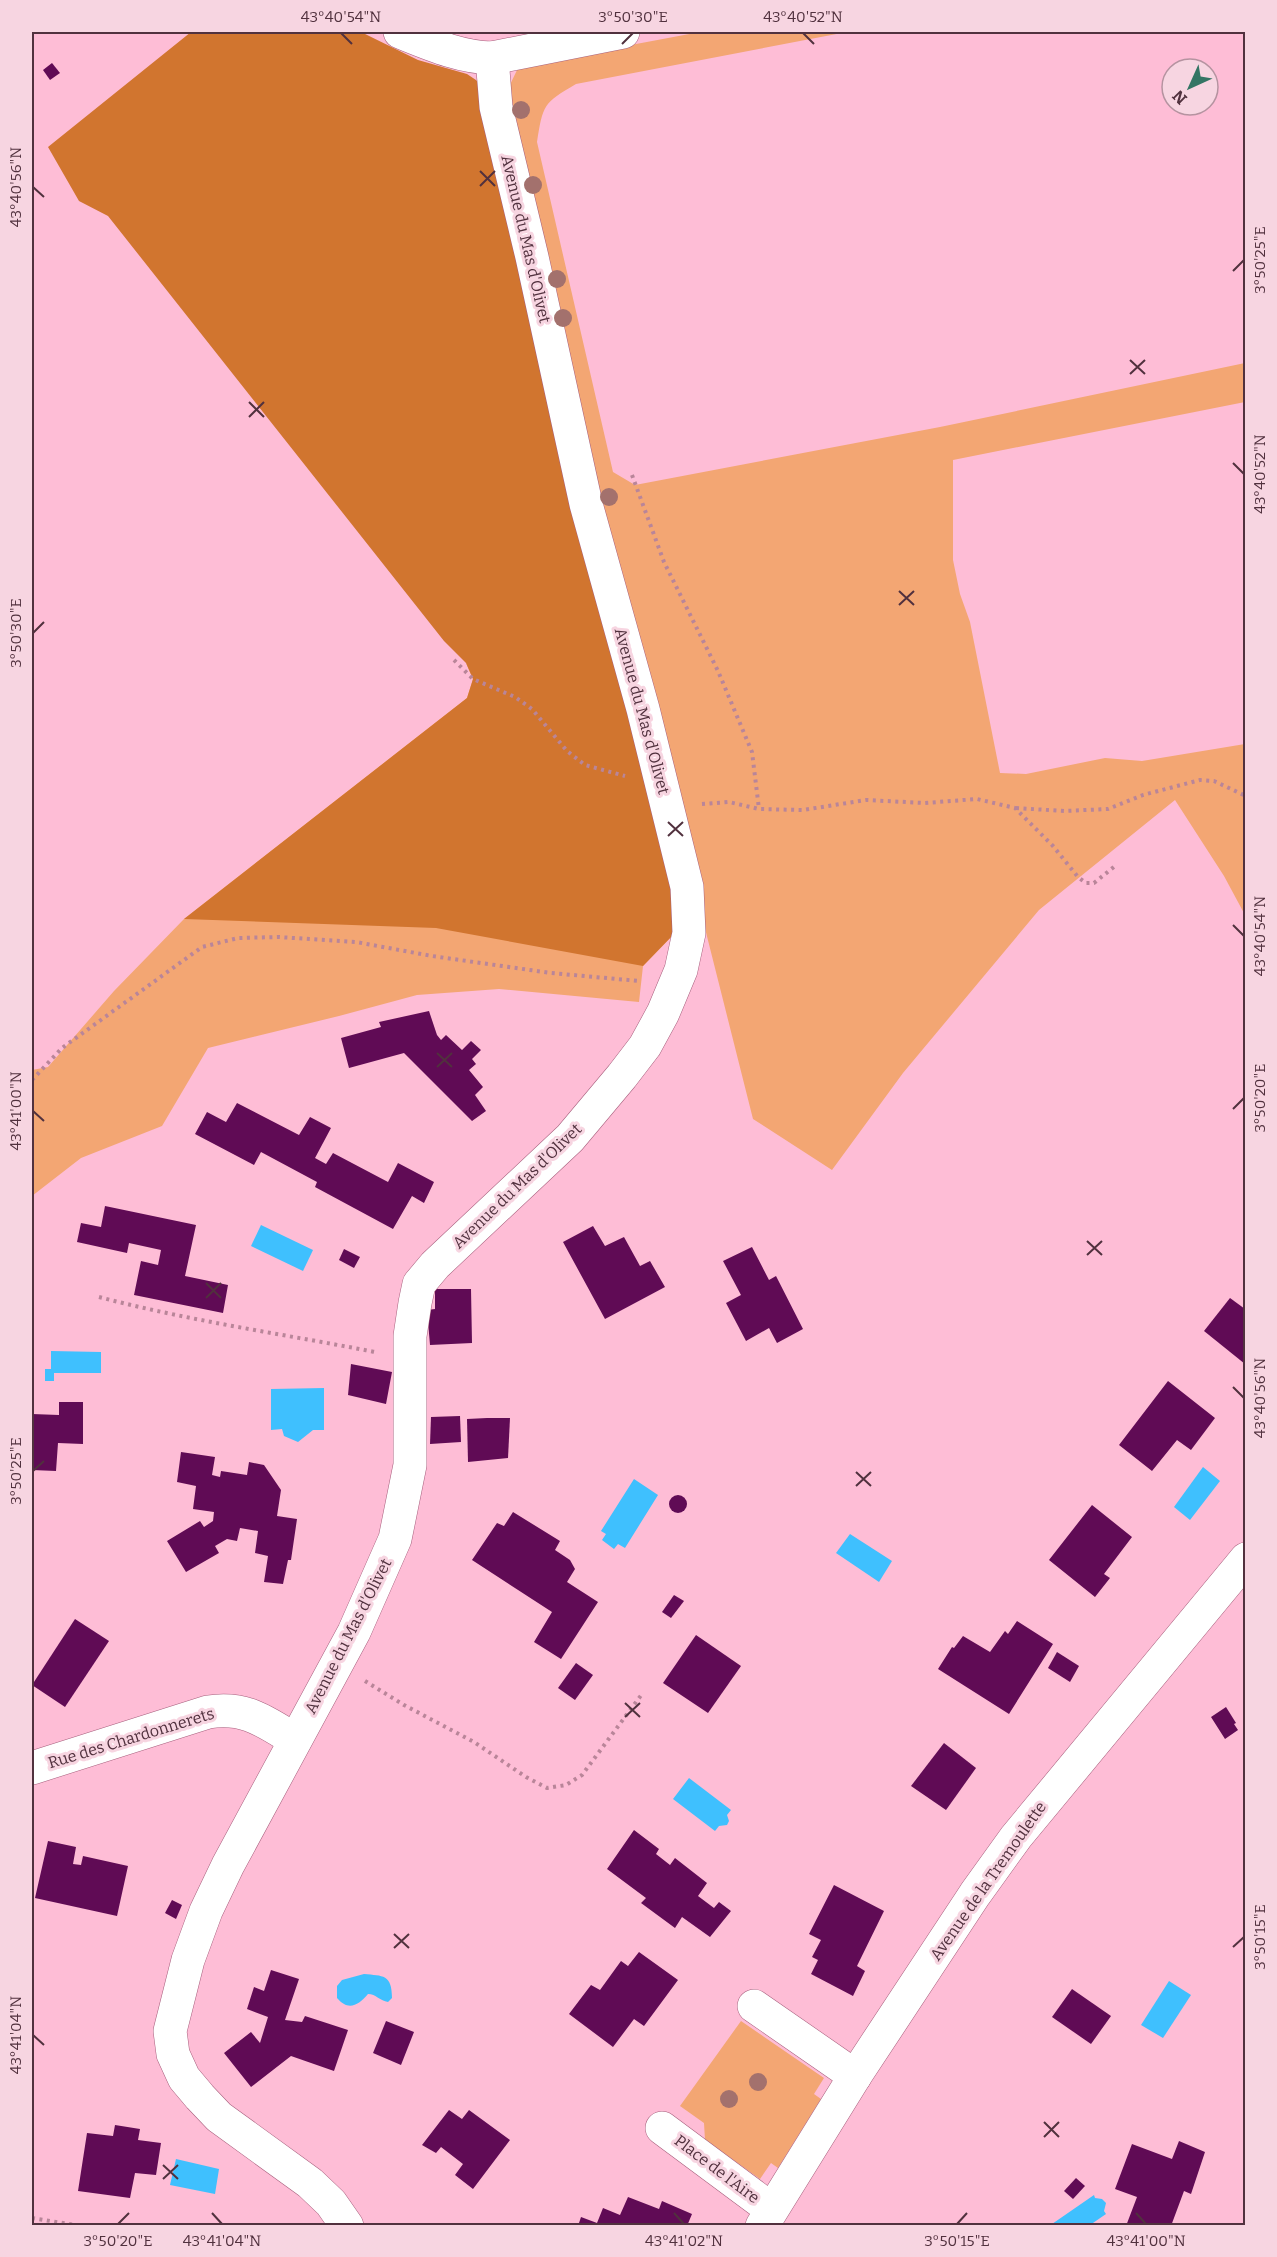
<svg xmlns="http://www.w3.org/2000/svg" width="1277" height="2257" font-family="Bitter,serif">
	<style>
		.green { fill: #f3a673 }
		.forest { fill: #d1752f }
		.water { fill: #3fc0fe }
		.building { fill: #600b55 }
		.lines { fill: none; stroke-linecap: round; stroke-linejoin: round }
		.minor-casing { stroke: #a75f7d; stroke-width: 34 }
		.path { stroke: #b98599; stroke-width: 4; stroke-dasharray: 3 4.5; stroke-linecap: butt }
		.minor { stroke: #fff; stroke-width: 33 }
		.tree { fill: #a3716d }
		.ticks { fill: none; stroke: #51313e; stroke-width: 2 }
		.labels { text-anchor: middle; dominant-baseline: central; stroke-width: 6; stroke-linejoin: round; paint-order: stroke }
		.street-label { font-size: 16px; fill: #51313e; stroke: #f7d5e1 }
		.neatline { fill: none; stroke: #51313e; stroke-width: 2 }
		.ticks-label { font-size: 15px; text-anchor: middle; fill: #51313e }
	</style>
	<rect width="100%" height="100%" fill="#febdd6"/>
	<!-- green -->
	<g class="green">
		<path d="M700 32H847L576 84C543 103 543 105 537 142L613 472 635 485 940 427 1245 363V402L953 460V560L960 594 970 622 1000 773 1026 774 1105 758 1142 761 1245 744V915L1224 876 1175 800 1039 910 903 1073 832 1170 753 1119 616 575 506 93 519 66Z"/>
		<path d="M466 663 674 934 643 966 639 1002 499 989 417 995 339 1016 208 1048 162 1126 81 1158 32 1196V1070L48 1067 114 991 184 919 467 698 473 679Z"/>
		<path d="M741 2021 824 2078 814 2094 821 2099 778 2168 771 2163 760 2179 705 2140 704 2123 680 2106Z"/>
	</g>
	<!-- forest -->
	<path class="forest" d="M191 32H361L418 60 467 74 476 80 482 87 677 890 674 934 643 966 436 928 184 919 467 698 473 679 466 663 444 641 108 216 79 201 48 147Z"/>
	<!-- water -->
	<g class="water">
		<path d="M261 1225 313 1250 303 1271 251 1246Z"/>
		<path d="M51 1351 101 1352V1373H54V1381H45V1369H51Z"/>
		<path d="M324 1388V1430H313L298 1442 284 1436 282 1429 271 1430V1389Z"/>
		<path d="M1203 1467 1220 1481 1190 1520 1174 1507Z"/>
		<path d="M634 1479 658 1495 625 1548 618 1544 614 1549 602 1540 606 1534 601 1531Z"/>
		<path d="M850 1534 892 1561 879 1582 836 1553Z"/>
		<path d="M689 1778 731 1810 727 1815 729 1821 727 1825 719 1826 715 1831 673 1799Z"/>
		<path d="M364 1974C383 1976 392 1974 392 1998L388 2002C380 2001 376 1994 368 1994 358 2006 348 2011 337 1998V1986L342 1980Z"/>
		<path d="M1169 1981 1191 1995 1163 2038 1141 2025Z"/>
		<path d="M176 2159 219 2169 215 2194 170 2185Z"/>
		<path d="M1094 2195 1095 2198 1102 2199 1106 2203 1104 2211 1106 2214 1090 2225H1053L1052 2224Z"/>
	</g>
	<!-- building -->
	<g class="building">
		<path d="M52 63 60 73 50 80 43 70Z"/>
		<path d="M429 1011 437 1035 441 1040 446 1035 462 1050 471 1041 481 1050 472 1059 476 1064 469 1070 483 1087 475 1095 486 1111 472 1121 404 1053 349 1068 341 1038 381 1027 379 1022Z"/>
		<path d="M237 1103 299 1135 310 1117 331 1128 315 1158 326 1164 333 1153 388 1182 398 1163 434 1182 424 1203 412 1196 393 1229 315 1187 317 1182 261 1152 254 1165 195 1134 207 1112 226 1122Z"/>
		<path d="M105 1206 196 1225 185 1276 228 1285 223 1313 134 1295 141 1261 158 1265 161 1250 129 1243 127 1253 77 1242 81 1223 101 1227Z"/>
		<path d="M593 1226 605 1246 624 1237 640 1266 650 1261 665 1287 605 1319 563 1242Z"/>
		<path d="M752 1247 769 1280 776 1276 803 1329 777 1343 769 1328 746 1341 726 1303 741 1295 723 1261Z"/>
		<path d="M344 1249 360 1257 354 1268 339 1260Z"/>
		<path d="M435 1289H471L472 1343 430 1345 427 1310 435 1309Z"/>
		<path d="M1230 1298 1245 1309V1364L1204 1331Z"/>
		<path d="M351 1364 392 1372 386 1404 348 1395Z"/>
		<path d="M1168 1381 1215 1418 1191 1450 1177 1440 1152 1471 1119 1445Z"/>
		<path d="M59 1402H83V1444L58 1443 56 1471 32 1470V1414L59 1415Z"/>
		<path d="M460 1416 461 1442 430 1444 431 1417Z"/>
		<path d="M487 1418H510L508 1458 468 1462 467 1419Z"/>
		<path d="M181 1452 215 1457 212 1475 220 1477 221 1471 247 1475 249 1462 264 1465 281 1490 277 1516 297 1519 291 1560H288L283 1584 264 1582 268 1556 255 1553 258 1531 240 1528 237 1541 227 1539 215 1546 219 1553 186 1572 167 1541 200 1521 204 1527 213 1521 214 1512 193 1509 196 1486 177 1482Z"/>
		<circle cx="678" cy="1504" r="9"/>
		<path d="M1092 1505 1132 1537 1104 1574 1110 1578 1095 1597 1049 1560Z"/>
		<path d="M513 1512 560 1541 555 1550 570 1560 575 1569 567 1582 598 1602 561 1659 534 1642 552 1612 472 1560 497 1523 504 1526Z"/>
		<path d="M674 1595 684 1601 671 1618 662 1612Z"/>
		<path d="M75 1619 109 1641 65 1707 32 1685Z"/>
		<path d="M1017 1621 1053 1644 1009 1714 938 1669 952 1647 954 1648 963 1636 990 1652 1005 1631 1008 1634Z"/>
		<path d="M696 1635 741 1666 708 1713 663 1683Z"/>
		<path d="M1057 1652 1079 1666 1070 1682 1048 1668Z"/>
		<path d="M576 1663 593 1675 575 1700 558 1688Z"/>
		<path d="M1226 1707 1236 1723 1234 1724 1238 1730 1225 1739 1211 1717Z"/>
		<path d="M944 1743 976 1768 946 1810 911 1786Z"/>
		<path d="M634 1830 659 1849 656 1854 670 1865 675 1858 707 1883 698 1896 714 1908 719 1902 731 1911 710 1937 682 1917 675 1928 641 1903 646 1898 607 1869Z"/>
		<path d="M48 1841 76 1847 73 1864 81 1865 83 1856 128 1866 117 1916 35 1898Z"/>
		<path d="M834 1885 884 1911 857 1966 865 1971 853 1996 811 1974 818 1960 812 1957 821 1940 809 1934Z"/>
		<path d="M172 1900 182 1905 176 1919 165 1913Z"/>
		<path d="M639 1952 678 1980 644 2026 634 2019 613 2047 569 2014 591 1985 600 1990 621 1961 628 1966Z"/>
		<path d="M271 1970 299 1979 285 2020 302 2022 305 2016 348 2030 334 2071 291 2056 251 2087 224 2053 251 2032 260 2043 268 2017 247 2009 254 1987 264 1991Z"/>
		<path d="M1072 1989 1111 2016 1091 2044 1052 2017Z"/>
		<path d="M386 2021 414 2032 401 2065 373 2053Z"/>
		<path d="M449 2110 462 2119 469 2110 510 2140 473 2189 455 2175 463 2164 441 2147 436 2153 422 2145Z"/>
		<path d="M115 2125 140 2129 138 2140 161 2143 156 2175 135 2173 130 2198 78 2191 87 2133 113 2136Z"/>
		<path d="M1179 2141 1205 2152 1191 2194 1184 2191 1171 2226H1126L1137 2197 1115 2189 1132 2144 1172 2159Z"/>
		<path d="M1076 2178 1085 2186 1073 2199 1064 2191Z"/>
		<path d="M628 2197 659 2209 662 2201 692 2214 687 2226H578L581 2217 597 2223 603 2208 620 2215Z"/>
	</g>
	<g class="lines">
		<defs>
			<g id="minor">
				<path d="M400 32C430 44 459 57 492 58L623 32"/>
				<path d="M32 1768 208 1712C245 1706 264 1721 295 1740"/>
				<path d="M754 2006 855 2076"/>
				<path d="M662 2128 771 2209"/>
				<path d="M347 2226 331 2203 310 2183 219 2117 200 2097 184 2078 173 2054 170 2031 188 1960 206 1911 228 1865 354 1632 395 1539 410 1465V1336L415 1303 419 1284 435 1265 570 1138 622 1076 645 1046 663 1013 681 970 689 933 687 887 643 709 586 504 532 257 496 107 492 58"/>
				<path d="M762 2226 855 2076 975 1894 1016 1837 1246 1559"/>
			</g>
		</defs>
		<!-- minor casing -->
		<use href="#minor" class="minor-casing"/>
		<!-- path -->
		<g class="path">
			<path d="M632 475 664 562 718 671 752 752 759 809"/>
			<path d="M454 660 473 679 515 697 532 709 567 751 585 765 625 776"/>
			<path d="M702 804 729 802 759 809 803 810 866 800 925 803 977 799 1015 808 1053 846 1078 877 1086 883H1094L1115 866"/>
			<path d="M1016 808 1064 811 1108 809 1143 795 1200 780 1214 781 1246 796"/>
			<path d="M32 1080 62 1048 202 947 238 938 278 937 356 942 432 956 551 973 639 981"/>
			<path d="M99 1297C190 1321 283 1334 375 1352"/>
			<path d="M365 1681 404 1705 474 1742 526 1777 547 1788 566 1785 582 1775 642 1694"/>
			<path d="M32 2218 81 2226"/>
		</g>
		<!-- minor -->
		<use href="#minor" class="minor"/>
	</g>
	<!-- trees -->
	<g class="tree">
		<circle cx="521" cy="110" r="9"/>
		<circle cx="533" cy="185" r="9"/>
		<circle cx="557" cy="279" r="9"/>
		<circle cx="563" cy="318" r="9"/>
		<circle cx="609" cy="497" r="9"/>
		<circle cx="758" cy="2082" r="9"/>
		<circle cx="729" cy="2099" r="9"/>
	</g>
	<!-- ticks -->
	<path class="ticks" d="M341 33 352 44M803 33 814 44M622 44 633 33M480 171 495 186M480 186 495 171M33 187 44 197M1233 271 1244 260M1130 360 1145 374M1130 374 1145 360M249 402 264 417M249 417 264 402M1233 463 1244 474M899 591 914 605M899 605 914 591M33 633 44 622M668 822 683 836M668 836 683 822M1233 925 1244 936M437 1053 452 1067M437 1067 452 1053M1233 1109 1244 1098M33 1111 44 1121M1087 1241 1102 1255M1087 1255 1102 1241M206 1283 221 1298M206 1298 221 1283M1233 1387 1244 1398M33 1471 44 1461M856 1472 871 1486M856 1486 871 1472M625 1703 640 1717M625 1717 640 1703M394 1934 409 1948M1233 1947 1244 1937M394 1948 409 1934M33 2035 44 2045M1044 2122 1059 2137M1044 2137 1059 2122M163 2165 178 2179M163 2179 178 2165M212 2213 222 2224M674 2213 684 2224M1136 2213 1146 2224M118 2224 129 2213M957 2224 967 2213"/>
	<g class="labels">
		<!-- street labels -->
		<g class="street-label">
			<text transform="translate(526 239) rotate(77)">Avenue du Mas d'Olivet</text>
			<text transform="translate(642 711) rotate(75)">Avenue du Mas d'Olivet</text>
			<text transform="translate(517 1186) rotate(-44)">Avenue du Mas d'Olivet</text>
			<text transform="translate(348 1636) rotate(-63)">Avenue du Mas d'Olivet</text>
			<text transform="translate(131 1738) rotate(-17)">Rue des Chardonnerets</text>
			<text transform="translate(988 1881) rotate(-55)">Avenue de la Tremoulette</text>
			<text transform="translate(717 2169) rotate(37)">Place de l'Aire</text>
		</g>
	</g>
	<!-- border -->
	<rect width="1277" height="2257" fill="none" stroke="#f7d5e1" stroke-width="66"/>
	<!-- north arrow -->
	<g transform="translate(1190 87) rotate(225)"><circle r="28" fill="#f7d5e1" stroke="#b593a0" stroke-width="1.5"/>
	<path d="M0-4.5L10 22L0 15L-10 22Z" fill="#347564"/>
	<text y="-9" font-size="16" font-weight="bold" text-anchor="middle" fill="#51313e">N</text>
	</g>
	<rect x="33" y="33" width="1211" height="2191" class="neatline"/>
	<g class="ticks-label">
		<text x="341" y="22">43°40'54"N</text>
		<text x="633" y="22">3°50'30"E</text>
		<text x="803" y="22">43°40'52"N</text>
		<text transform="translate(16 187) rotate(-90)" y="5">43°40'56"N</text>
		<text transform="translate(1260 260) rotate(-90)" y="5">3°50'25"E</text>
		<text transform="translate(1260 474) rotate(-90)" y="5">43°40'52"N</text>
		<text transform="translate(16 633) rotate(-90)" y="5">3°50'30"E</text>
		<text transform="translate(1260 936) rotate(-90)" y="5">43°40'54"N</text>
		<text transform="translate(1260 1098) rotate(-90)" y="5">3°50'20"E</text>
		<text transform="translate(16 1111) rotate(-90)" y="5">43°41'00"N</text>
		<text transform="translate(1260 1398) rotate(-90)" y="5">43°40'56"N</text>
		<text transform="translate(16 1471) rotate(-90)" y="5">3°50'25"E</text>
		<text transform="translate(1260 1937) rotate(-90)" y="5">3°50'15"E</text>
		<text transform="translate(16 2035) rotate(-90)" y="5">43°41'04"N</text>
		<text x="118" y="2246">3°50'20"E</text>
		<text x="222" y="2246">43°41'04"N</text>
		<text x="684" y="2246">43°41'02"N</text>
		<text x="957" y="2246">3°50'15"E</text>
		<text x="1146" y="2246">43°41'00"N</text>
	</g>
</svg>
